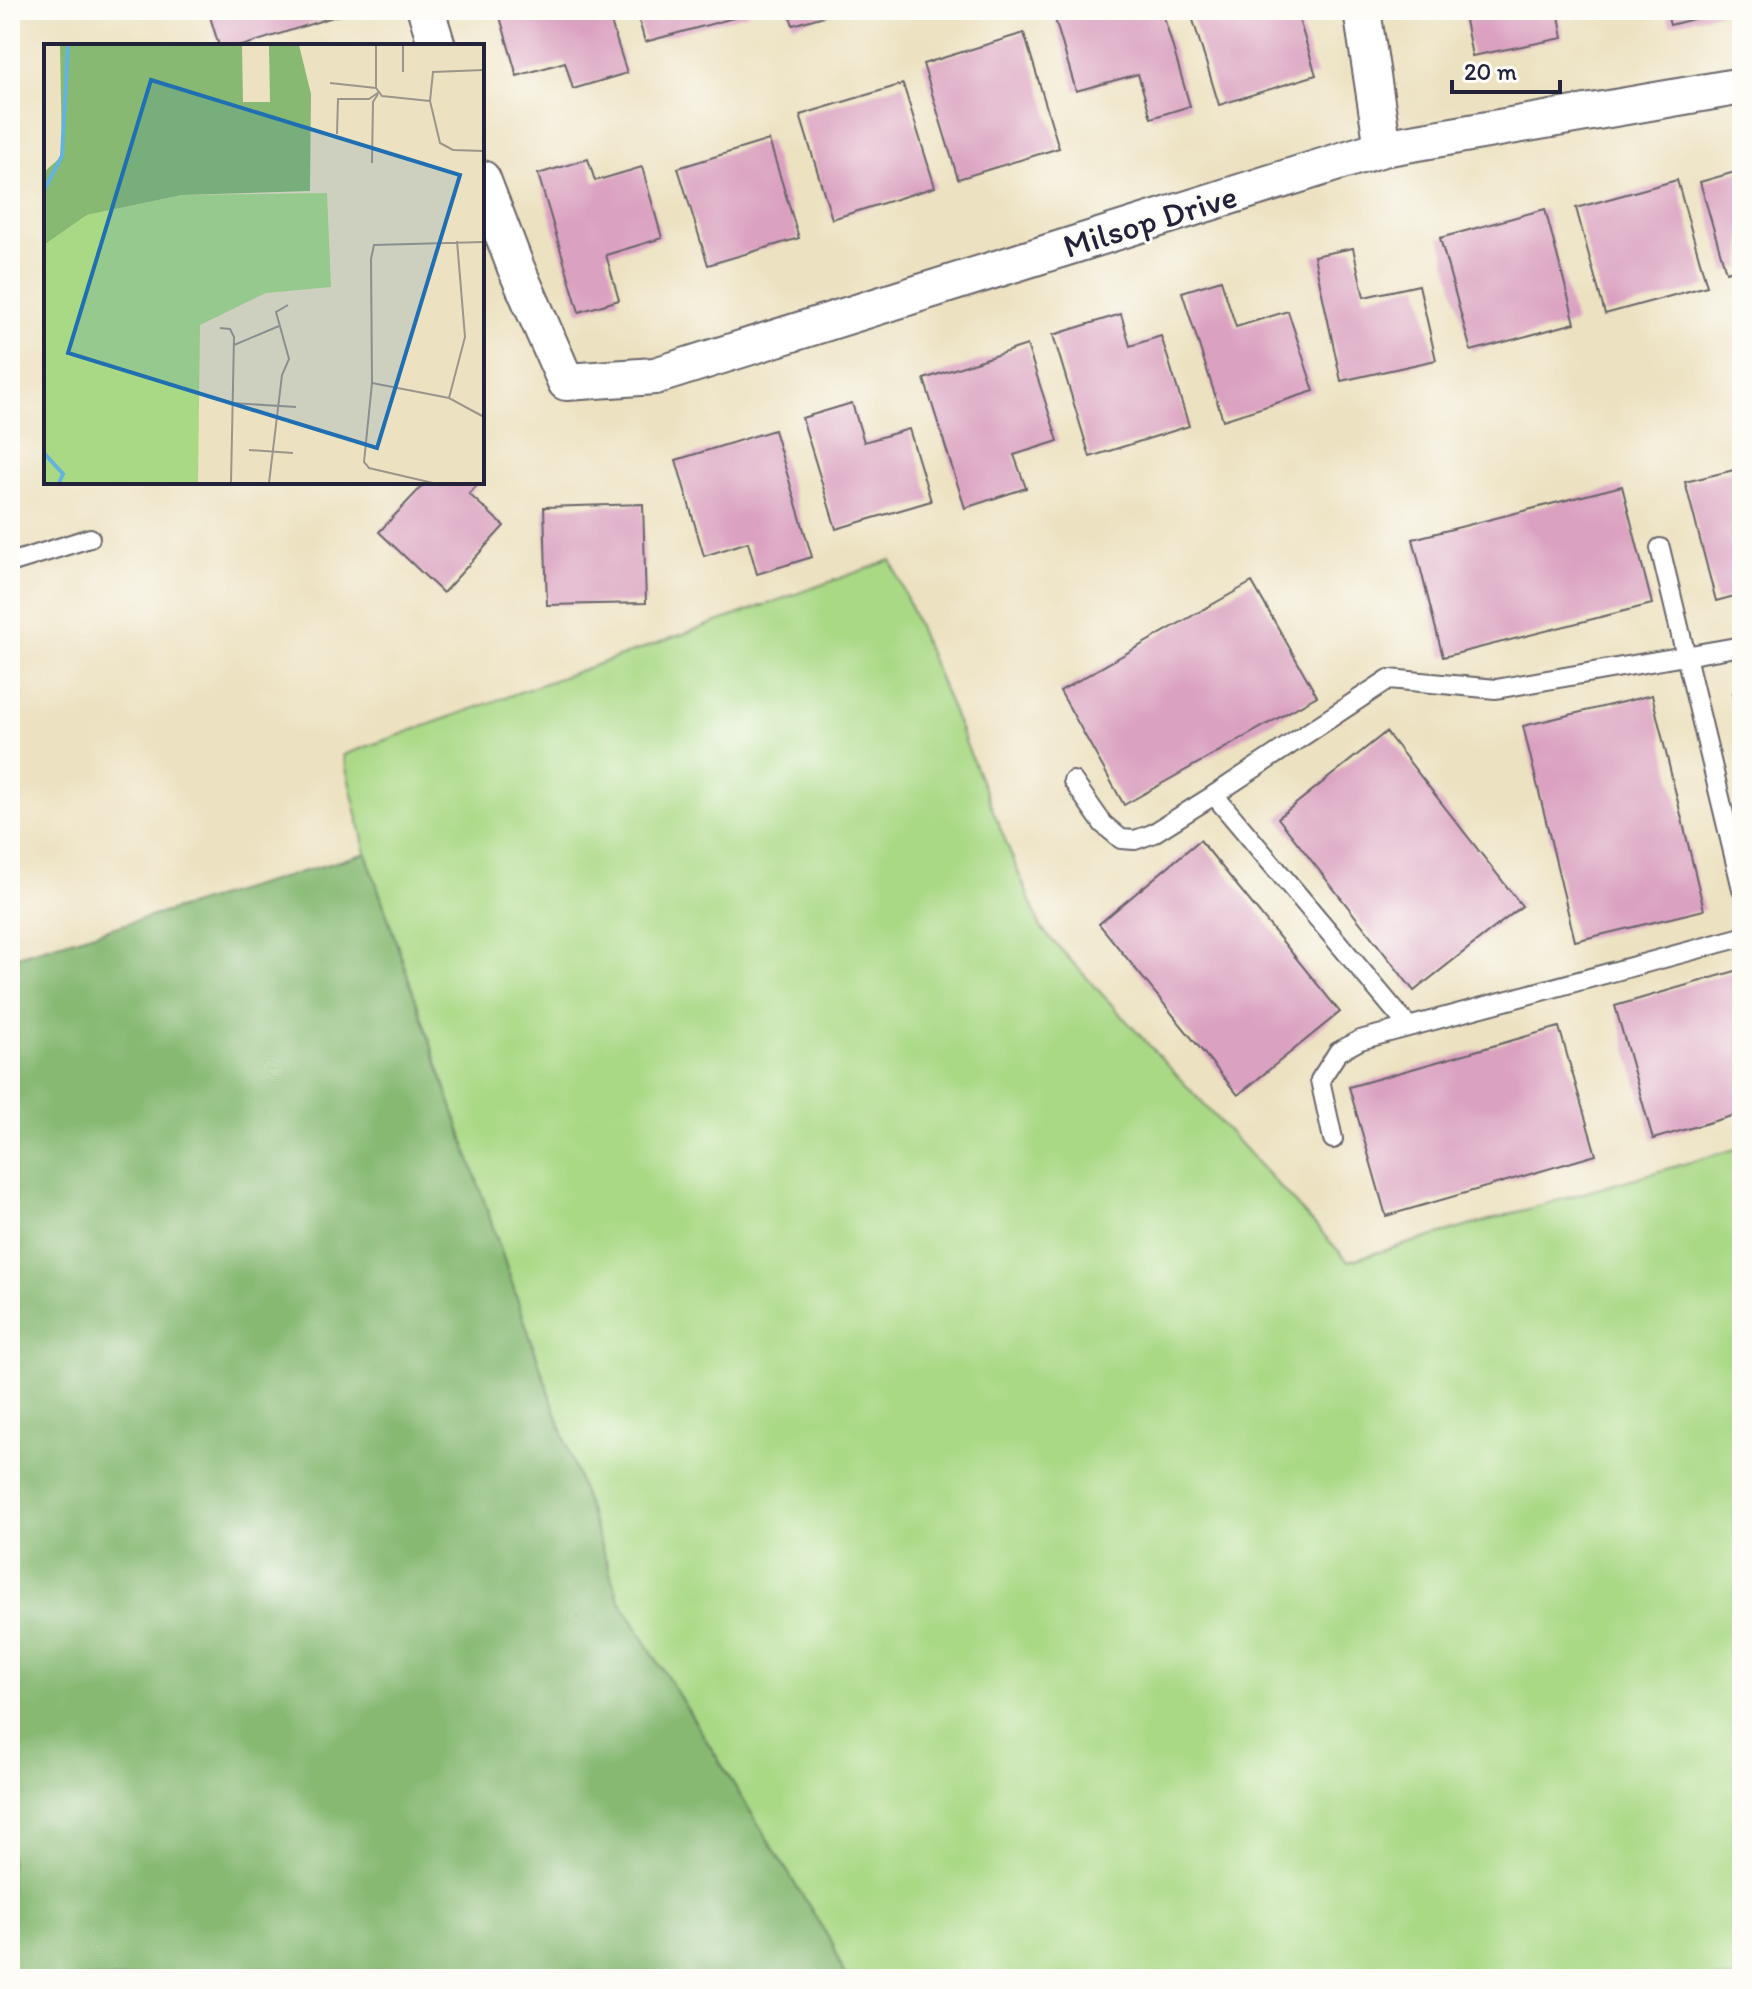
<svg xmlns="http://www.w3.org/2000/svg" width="1752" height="1989" font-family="Itim,sans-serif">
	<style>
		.green { fill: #aad986; stroke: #667e60; stroke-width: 2 }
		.forest { fill: #87b973; stroke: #546e57; stroke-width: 2 }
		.building { fill: #daa1c0 }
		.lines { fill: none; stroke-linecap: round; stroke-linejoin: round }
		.service-casing { stroke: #69656a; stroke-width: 22 }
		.minor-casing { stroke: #69656a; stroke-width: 40 }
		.service { stroke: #fff; stroke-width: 18 }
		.minor { stroke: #fff; stroke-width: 36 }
		.labels { text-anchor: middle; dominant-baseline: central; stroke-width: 6; stroke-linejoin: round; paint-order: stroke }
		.street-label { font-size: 34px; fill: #22223b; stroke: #fdfcf7 }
		.inset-river { fill: none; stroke: #62b3dd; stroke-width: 4 }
		.inset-road { fill: none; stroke: #9b958b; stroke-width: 2 }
		.view { fill: #1f6fb2; fill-opacity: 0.15; stroke: #1f6fb2; stroke-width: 4 }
		.inset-edge { fill: none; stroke: #22223b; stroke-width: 4 }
	</style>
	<rect width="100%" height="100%" fill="#fdfcf7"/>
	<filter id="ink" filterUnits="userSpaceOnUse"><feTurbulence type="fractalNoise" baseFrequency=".0125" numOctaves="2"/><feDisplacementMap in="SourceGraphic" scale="16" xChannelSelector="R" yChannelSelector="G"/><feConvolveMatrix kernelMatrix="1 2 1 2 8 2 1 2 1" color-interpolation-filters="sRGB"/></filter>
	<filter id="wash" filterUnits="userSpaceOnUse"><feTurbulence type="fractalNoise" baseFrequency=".006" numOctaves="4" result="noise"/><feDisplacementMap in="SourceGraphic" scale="32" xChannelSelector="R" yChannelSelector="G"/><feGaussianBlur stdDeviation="1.8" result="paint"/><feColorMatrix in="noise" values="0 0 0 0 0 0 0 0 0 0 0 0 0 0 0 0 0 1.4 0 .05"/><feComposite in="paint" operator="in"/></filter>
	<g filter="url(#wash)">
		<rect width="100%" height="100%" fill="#ece1c0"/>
		<!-- green -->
		<path class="green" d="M891 560 1041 928 1348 1261 1742 1147V1979H846L833 1945 619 1599 366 853 343 755Z"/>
		<!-- forest -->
		<path class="forest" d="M366 853 619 1599 833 1945 846 1979H10V958Z"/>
		<g id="blocks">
			<!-- building -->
			<g class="building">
				<path d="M208 10H338L339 15 242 46H219Z"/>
				<path d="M498 10H607L627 73 573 89 565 62 517 76Z"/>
				<path d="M636 10H747L748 14 645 42Z"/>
				<path d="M788 10H841V11L793 25Z"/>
				<path d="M1059 10H1162L1190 106 1151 118 1138 74 1076 91 1053 12Z"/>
				<path d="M1190 10H1296L1316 75 1219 105Z"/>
				<path d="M1463 10H1558L1563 38 1472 56Z"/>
				<path d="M1666 10H1725V11L1670 25Z"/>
				<path d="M1024 33 1059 148 958 179 923 64Z"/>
				<path d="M903 84 935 187 832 219 800 115Z"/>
				<path d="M769 140 799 238 708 265 678 168Z"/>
				<path d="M588 159 595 181 642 167 662 238 606 255 619 300 579 312 538 174Z"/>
				<path d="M1742 170V267L1726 272 1700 182Z"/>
				<path d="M1677 180 1707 286 1605 314 1576 208Z"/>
				<path d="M1545 209 1575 323 1471 351 1440 238Z"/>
				<path d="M1353 248 1364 297 1419 285 1436 360 1341 381 1314 256Z"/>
				<path d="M1221 280 1236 327 1288 311 1314 391 1223 420 1182 292Z"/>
				<path d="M1121 314 1130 346 1161 336 1189 426 1090 457 1053 335Z"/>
				<path d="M1027 345 1058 441 1014 455 1026 488 965 508 924 379Z"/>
				<path d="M852 403 864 442 909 429 931 501 836 529 802 418Z"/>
				<path d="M774 430 812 557 757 574 748 542 704 556 676 460Z"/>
				<path d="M1742 468V594L1716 601 1685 482Z"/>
				<path d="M426 482H480L469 494 504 526 443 593 379 532Z"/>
				<path d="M1622 486 1652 604 1443 657 1413 539Z"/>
				<path d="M643 504 646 603 547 605 544 507Z"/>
				<path d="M1252 582 1317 696 1124 805 1060 691Z"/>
				<path d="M1742 691V726L1741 727 1733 693Z"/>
				<path d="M1652 695 1704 910 1575 941 1523 726Z"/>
				<path d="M1386 732 1522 906 1414 991 1278 818Z"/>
				<path d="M1200 840 1340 1012 1238 1095 1099 924Z"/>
				<path d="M1742 969V1113L1653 1139 1615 1006Z"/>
				<path d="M1559 1027 1596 1155 1386 1216 1349 1087Z"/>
			</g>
		</g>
	</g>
	<g filter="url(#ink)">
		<use href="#blocks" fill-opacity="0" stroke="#69656a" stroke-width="2"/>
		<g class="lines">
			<defs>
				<g id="service">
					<path d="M1660 548 1742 889"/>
					<path d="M10 563 90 538"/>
					<path d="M1073 781 1103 824 1121 839 1135 840 1152 834 1214 795 1389 679 1496 689 1742 646"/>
					<path d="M1214 795 1408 1026"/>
					<path d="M1333 1139 1320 1080 1338 1052 1360 1040 1742 937"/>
				</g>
				<g id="minor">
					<path d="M426 10 437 46"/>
					<path d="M1362 10 1383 148"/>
					<path d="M482 179 516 268 566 382 655 376 1383 148 1742 86"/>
				</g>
			</defs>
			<!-- service casing -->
			<use href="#service" class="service-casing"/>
			<!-- minor casing -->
			<use href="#minor" class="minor-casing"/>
			<!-- service -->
			<use href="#service" class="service"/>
			<!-- minor -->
			<use href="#minor" class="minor"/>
		</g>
	</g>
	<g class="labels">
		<!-- street labels -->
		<g class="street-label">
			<text transform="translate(1150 221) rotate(-17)">Milsop Drive</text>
		</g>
	</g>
	<!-- overview -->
	<g transform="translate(44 44)">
		<rect width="440" height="440" fill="#ece1c0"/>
		<path d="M283 149 287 243 222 249 156 281 154 439H0V201L43 171 138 151Z" fill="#aad986"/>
		<path d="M16 1H198L199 58H226L225 1H255L267 50 266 147 138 151 43 171 0 201V128L18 112Z" fill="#87b973"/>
		<path class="inset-river" d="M0 146 18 112 24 1M0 409 19 430 15 439"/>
		<path class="inset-road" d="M332 1V44L338 52 386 57M359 1V28M440 26 389 28 386 57 396 99 409 106 440 107M286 39 332 44M293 90 294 55H325L335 48M328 119 329 58 334 50M176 284 186 285 190 293 187 439M190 301 235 282M328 339 405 354 440 373M405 354 421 293 413 197M188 359 252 363M205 406 249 409M225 439 238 331 245 315 232 268 244 261M389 439 325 424 320 418 328 339 327 215 330 201 440 198"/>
		<path class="view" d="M107 36 416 131 333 404 24 309Z"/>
		<rect width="440" height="440" class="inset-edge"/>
	</g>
	<!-- margin -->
	<rect width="1752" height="1989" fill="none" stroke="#fdfcf7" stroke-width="40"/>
	<!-- scale -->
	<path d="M1452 80v12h108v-12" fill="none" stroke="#22223b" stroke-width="4"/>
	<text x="1464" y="80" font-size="24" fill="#22223b" stroke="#fdfcf7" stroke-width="6" paint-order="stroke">20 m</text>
</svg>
